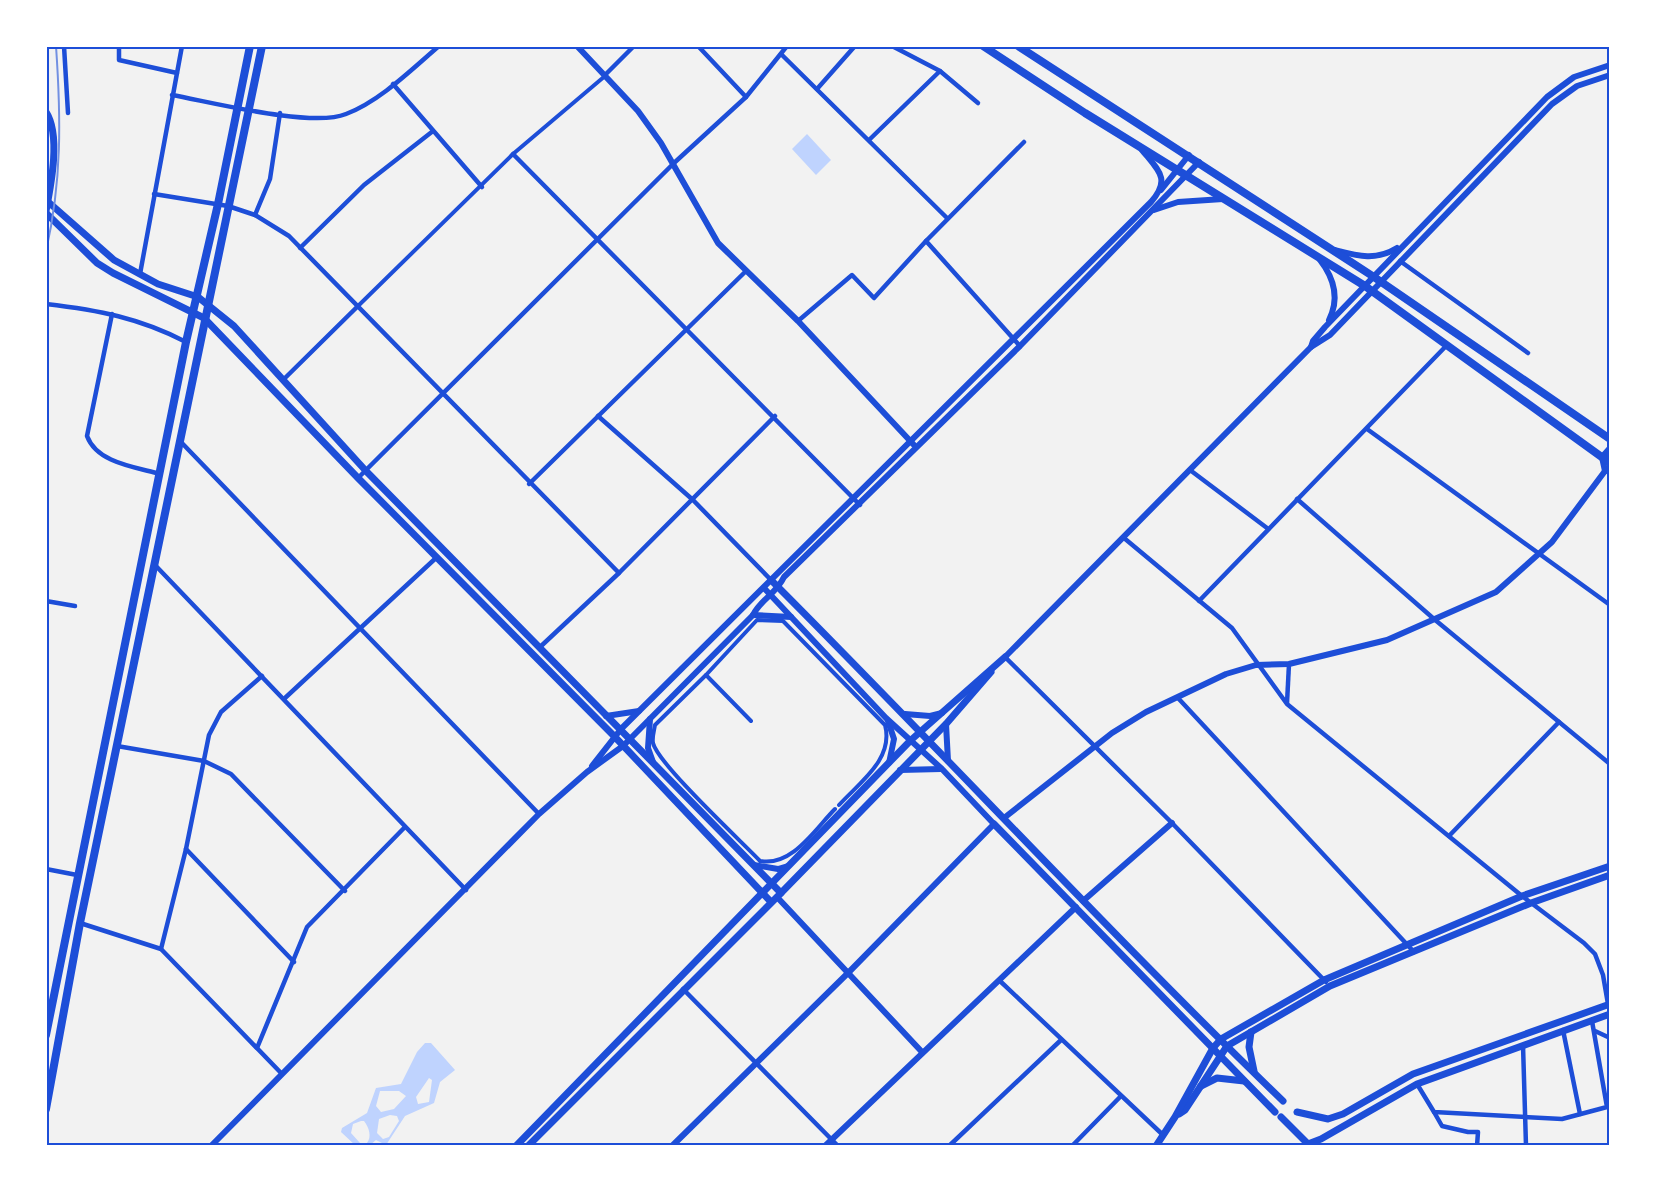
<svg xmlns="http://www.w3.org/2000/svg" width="1656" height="1192" font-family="'Exo 2',sans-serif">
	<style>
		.water { fill: #bfd3fe; fill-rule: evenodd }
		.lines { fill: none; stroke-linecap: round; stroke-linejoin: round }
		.pedestrian { stroke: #1d4ed8; stroke-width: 4 }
		.minor { stroke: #1d4ed8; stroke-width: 4.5 }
		.tertiary { stroke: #1d4ed8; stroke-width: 6 }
		.secondary { stroke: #1d4ed8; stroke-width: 7 }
		.primary { stroke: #1d4ed8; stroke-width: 8 }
		.rail { stroke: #7290e2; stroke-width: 2 }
		.neatline { fill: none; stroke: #1d4ed8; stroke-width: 2 }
	</style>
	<rect width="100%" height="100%" fill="#f2f2f2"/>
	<!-- water -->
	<g class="water">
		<path d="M807 134 831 160 816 175 792 149Z"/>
		<path d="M425 1043H431L455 1070 440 1082 434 1103 405 1116 386 1145 376 1140 370 1145H355L341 1132 342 1128 367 1113 376 1088 401 1084 417 1052ZM429 1078 432 1080 429 1102 418 1104 416 1097ZM380 1091H399L406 1096 394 1109 381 1112 376 1106ZM390 1115 397 1116 399 1121 389 1137 383 1139 377 1133 379 1119ZM361 1121H364C369 1127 372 1137 367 1143H360L351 1133 353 1124Z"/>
	</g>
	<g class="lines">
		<!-- pedestrian -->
		<g class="pedestrian">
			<path d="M357 307 513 154 605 76"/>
			<path d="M706 675 655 725C654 731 652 737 653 743 658 764 741 841 760 861 792 867 815 829 835 809"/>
			<path d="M751 721 706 675 757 620 783 621 885 725C894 759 860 782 839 805"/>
		</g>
		<!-- minor -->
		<g class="minor">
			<path d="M64 46 68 113"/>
			<path d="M119 46V60L177 73"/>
			<path d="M698 46 746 97"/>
			<path d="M892 46 940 71"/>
			<path d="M781 54 947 218"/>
			<path d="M605 75 634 46"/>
			<path d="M393 84 482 187"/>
			<path d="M817 89 855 46"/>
			<path d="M172 95C211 102 312 128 346 114 380 101 411 70 439 46"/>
			<path d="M869 140 940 71 978 103"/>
			<path d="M513 154 860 505"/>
			<path d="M154 194 228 206 255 215 289 236 619 573"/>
			<path d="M255 215 270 179 280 113"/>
			<path d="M300 248 364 185 433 131"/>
			<path d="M1400 261 1528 353"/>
			<path d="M140 274 182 46"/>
			<path d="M46 304C98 310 140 318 186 342"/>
			<path d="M112 314 87 436C97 463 135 467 160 474"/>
			<path d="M798 321 852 275 874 298 926 241"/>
			<path d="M1020 346 926 241 1024 142"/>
			<path d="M283 380 357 307"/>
			<path d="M598 416 693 500 771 580"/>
			<path d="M1367 429 1610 605"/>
			<path d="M180 441 539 814"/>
			<path d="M1190 470 1267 528"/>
			<path d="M358 478 674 163 746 97 787 46"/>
			<path d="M529 484 745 272"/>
			<path d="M1297 499 1434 619 1610 764"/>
			<path d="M1124 538 1232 628 1287 704 1522 896 1584 943 1595 954 1603 975 1608 1004"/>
			<path d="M155 565 466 890"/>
			<path d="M46 601 75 606"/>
			<path d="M1199 601 1447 345"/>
			<path d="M539 648 619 573 775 416"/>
			<path d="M1005 657 1172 823 1326 982"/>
			<path d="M285 698 437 557"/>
			<path d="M1178 698 1414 952"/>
			<path d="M1287 703 1289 664"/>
			<path d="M117 746 204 761 231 774 345 891"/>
			<path d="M1449 836 1559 722"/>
			<path d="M186 849 294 962"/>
			<path d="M46 869 77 875"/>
			<path d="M80 923 161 949 282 1074"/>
			<path d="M161 949 186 849 209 735 221 712 262 676"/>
			<path d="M1000 981 1163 1135"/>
			<path d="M683 989 838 1146"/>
			<path d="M1563 1030 1580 1114"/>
			<path d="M1595 1031 1610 1038"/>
			<path d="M1523 1045 1526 1146"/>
			<path d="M257 1048 307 927 404 828"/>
			<path d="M1417 1084 1434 1112 1562 1119 1607 1107 1592 1021"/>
			<path d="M1434 1112 1442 1126 1468 1132H1478L1477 1146"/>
			<path d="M949 1146 1061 1040"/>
			<path d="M1072 1146 1120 1097"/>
		</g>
		<!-- tertiary -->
		<g class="tertiary">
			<path d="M577 46 638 111 661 143 718 243 798 321 914 445"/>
			<path d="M1161 190 1189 155"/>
			<path d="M1154 210 1178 202 1223 199"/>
			<path d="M1335 250C1358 256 1376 261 1397 248"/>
			<path d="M1320 260C1334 278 1340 298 1329 320"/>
			<path d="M1311 347 1313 341 1325 327 1547 97 1574 77 1610 65"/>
			<path d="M1610 448 1602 457 1605 471 1610 470"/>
			<path d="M753 615 791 617"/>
			<path d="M1005 657 1311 347 1330 335 1552 104 1577 86 1610 75"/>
			<path d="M905 714 930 716 942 713"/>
			<path d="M606 716 639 711"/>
			<path d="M650 719 648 748 653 762"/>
			<path d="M888 721 894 739 889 763"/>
			<path d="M946 724 948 761"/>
			<path d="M592 766 621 729 1151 202C1171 179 1159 171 1142 150"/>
			<path d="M900 770 941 769"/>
			<path d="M1004 818 1112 733 1146 712 1226 674 1256 665 1289 664 1387 640 1496 592 1552 542 1605 471"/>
			<path d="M754 865 778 869 788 866"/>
			<path d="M777 897 922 1052"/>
			<path d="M1083 901 1172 823"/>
			<path d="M211 1146 539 814 587 772 623 746 753 615C761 599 776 594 784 577L1020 346 1199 162"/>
			<path d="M672 1146 849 972 994 824 942 769 886 718 764 588"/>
			<path d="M825 1146 1076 907"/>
		</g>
		<!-- secondary -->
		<g class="secondary">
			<path d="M46 112C61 135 51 185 46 211"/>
			<path d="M46 200 114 260 158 284 198 297 234 326 366 471 781 893"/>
			<path d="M46 213 97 263 113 273 204 318 358 478 615 737 771 902"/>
			<path d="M771 580C943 752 1108 932 1283 1101"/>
			<path d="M994 824 1275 1112"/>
			<path d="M1251 1032 1249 1047 1254 1071"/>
			<path d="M1201 1086 1217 1078 1244 1081"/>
			<path d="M1297 1112 1328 1119 1343 1114 1413 1074 1610 1004"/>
			<path d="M1179 1114 1185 1110 1227 1046 1330 986 1531 903 1610 875"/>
			<path d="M1281 1117 1308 1144 1321 1139 1417 1084 1610 1014"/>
			<path d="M516 1146 911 740 1005 657"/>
			<path d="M528 1146 781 893 946 724 991 672"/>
			<path d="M1156 1146 1175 1117 1213 1048 1221 1039 1324 980 1522 896 1610 866"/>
		</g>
		<!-- primary -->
		<g class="primary">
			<path d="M983 46 1085 113 1365 286 1610 463"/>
			<path d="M1018 46 1374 277 1610 439"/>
			<path d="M46 1035 186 342 218 204 250 46"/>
			<path d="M46 1109 80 923 262 46"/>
		</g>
		<!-- rail -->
		<path class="rail" d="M46 251C62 181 61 118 56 46"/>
	</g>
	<!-- border -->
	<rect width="1656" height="1192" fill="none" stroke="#ffffff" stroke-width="96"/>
	<rect x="48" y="48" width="1560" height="1096" class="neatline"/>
</svg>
